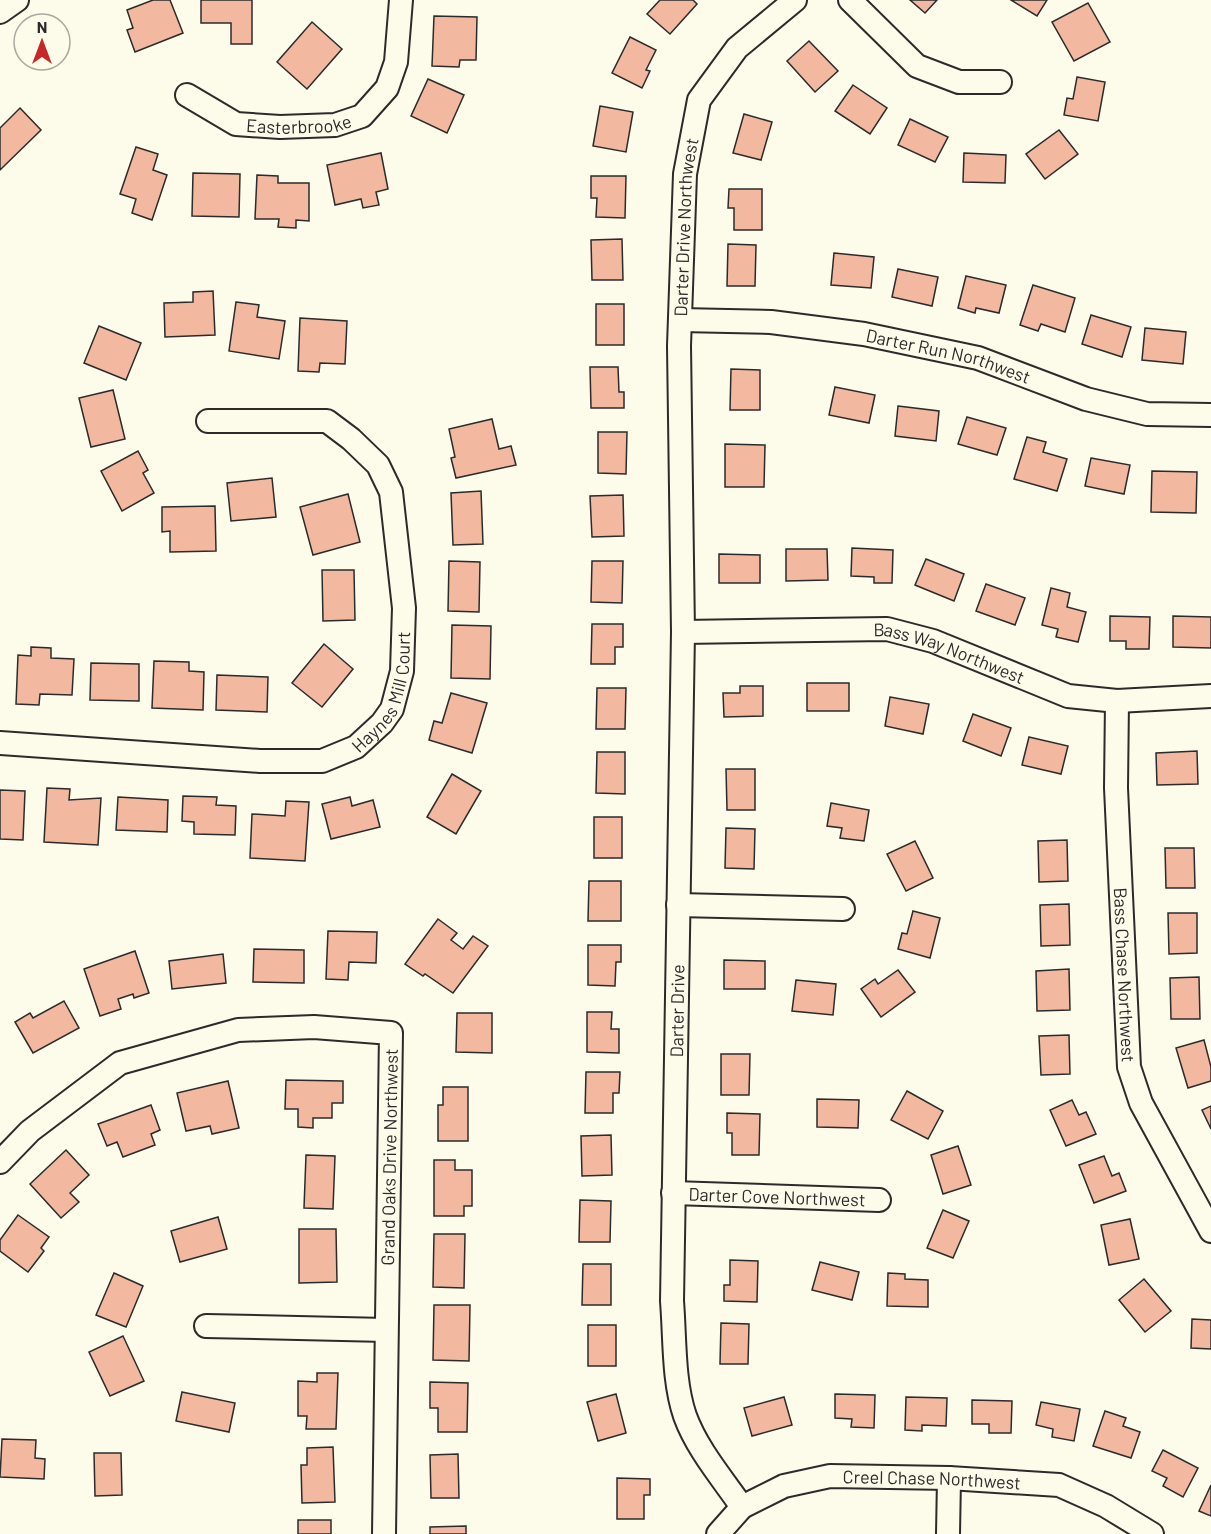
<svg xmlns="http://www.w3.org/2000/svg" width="1211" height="1534" font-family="Barlow,sans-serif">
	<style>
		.building { fill: #f2b8a0; stroke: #2b2b2b; stroke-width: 1.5 }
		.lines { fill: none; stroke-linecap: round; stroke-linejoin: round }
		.minor-casing { stroke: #2b2b2b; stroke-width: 26 }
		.minor { stroke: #fdfbea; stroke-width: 22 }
		.labels { text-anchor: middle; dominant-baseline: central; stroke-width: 4.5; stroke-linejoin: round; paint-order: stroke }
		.street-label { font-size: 18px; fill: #2b2b2b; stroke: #fdfbea }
	</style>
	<rect width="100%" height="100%" fill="#fdfbea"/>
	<!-- building -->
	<g class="building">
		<path d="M153 0H170L183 33 135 52 127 30 133 28 127 10Z"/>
		<path d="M201 0H252V44H231V23H201Z"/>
		<path d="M660 0H693L697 4 670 34 647 14Z"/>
		<path d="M910 0H937L925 13Z"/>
		<path d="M1011 0H1047L1037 16Z"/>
		<path d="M1088 3 1110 42 1074 61 1052 22Z"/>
		<path d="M434 16 477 17 476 60H460L459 67 432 66Z"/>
		<path d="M312 22 342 49 307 89 277 62Z"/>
		<path d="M630 37 656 50 646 70 650 71 642 88 612 73Z"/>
		<path d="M809 41 838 71 815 92 787 61Z"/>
		<path d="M1077 77 1105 82 1098 121 1064 115 1067 98 1073 99Z"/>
		<path d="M428 79 464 95 447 133 411 116Z"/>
		<path d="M853 85 887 108 870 134 835 111Z"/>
		<path d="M600 106 633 112 626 152 593 146Z"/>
		<path d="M20 108 41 130 0 170V128Z"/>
		<path d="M744 114 772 122 761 160 733 153Z"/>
		<path d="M910 119 948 137 935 162 898 145Z"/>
		<path d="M1059 130 1078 154 1045 179 1026 154Z"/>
		<path d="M136 147 158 154 153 170 167 175 152 220 132 213 136 199 120 194Z"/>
		<path d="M381 153 388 189 376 192 379 205 363 208 361 199 335 205 327 165Z"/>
		<path d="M964 153 1006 155 1005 183 963 182Z"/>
		<path d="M193 173 240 174 239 217 192 216Z"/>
		<path d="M257 175 278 176V183H309V221L296 220V228L278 227 279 219H255Z"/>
		<path d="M591 176H626L625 218 596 217 597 198H591Z"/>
		<path d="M729 189H762V230H734V208H728Z"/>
		<path d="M622 239 623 280H592L591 240Z"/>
		<path d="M728 244 756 245 755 286H727Z"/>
		<path d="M834 253 874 257 871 288 831 285Z"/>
		<path d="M898 269 938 277 932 306 892 297Z"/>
		<path d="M966 276 1006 285 999 313 976 308 975 313 958 308Z"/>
		<path d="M1033 285 1075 298 1065 332 1041 324 1038 331 1020 325Z"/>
		<path d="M213 291 215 335 165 337 164 303 193 302V292Z"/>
		<path d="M236 302 259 305 257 317 285 321 279 359 229 351Z"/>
		<rect x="596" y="304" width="28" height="41"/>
		<path d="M1091 315 1131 327 1122 357 1082 344Z"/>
		<path d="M300 318 347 321 345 364 320 363 319 372 298 371Z"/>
		<path d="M99 326 141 343 126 380 84 363Z"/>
		<path d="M1145 328 1186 332 1183 364 1142 360Z"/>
		<path d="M590 367H618L619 392H624V408H591Z"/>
		<path d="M731 369 760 370V410H730Z"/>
		<path d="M835 387 875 395 869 423 829 415Z"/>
		<path d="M113 390 125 439 91 447 79 398Z"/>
		<path d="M898 406 939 411 936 441 895 436Z"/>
		<path d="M967 417 1006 428 997 455 958 444Z"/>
		<path d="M492 419 499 449 511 446 516 465 456 478 451 458 455 457 449 429Z"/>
		<path d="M598 432H627L626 474 598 473Z"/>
		<path d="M1027 437 1046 442 1043 452 1067 459 1057 491 1014 479Z"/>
		<path d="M725 444 765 445 764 487H725Z"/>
		<path d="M138 451 148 470 143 473 154 493 122 511 101 471Z"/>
		<path d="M1091 458 1130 465 1124 494 1085 486Z"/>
		<path d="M1152 471 1197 472 1196 513 1151 512Z"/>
		<path d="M272 478 276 517 231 521 227 483Z"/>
		<path d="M481 491 483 544 453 545 451 493Z"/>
		<path d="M348 494 360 542 313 555 300 507Z"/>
		<path d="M623 495 624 536 592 537 590 496Z"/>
		<path d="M215 506 216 551 170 552V531L162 532V507Z"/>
		<path d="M852 548 893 550 892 583H874V577L851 576Z"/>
		<path d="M786 549H827L828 580 786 581Z"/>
		<path d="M719 554 760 555V583H719Z"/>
		<path d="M926 559 964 574 954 601 915 585Z"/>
		<path d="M449 561 480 562 479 612 448 611Z"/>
		<path d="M592 561H623L622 603 591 602Z"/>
		<path d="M322 570H354L355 620 323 621Z"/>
		<path d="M986 584 1025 598 1015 625 976 611Z"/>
		<path d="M1051 588 1070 593 1067 607 1086 612 1078 642 1056 637 1058 629 1042 625Z"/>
		<path d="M1110 616 1150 617 1149 649H1126V641H1110Z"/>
		<path d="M1173 616 1211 617V648L1173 647Z"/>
		<path d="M592 624H623V647H615V664H591Z"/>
		<path d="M452 625 491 626 490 679 451 678Z"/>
		<path d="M324 644 353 669 322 707 292 683Z"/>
		<path d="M31 647 51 648V658L74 659 72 695 40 694 39 705 16 704 18 655 31 656Z"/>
		<path d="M154 661 189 662V671L204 672 203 710 152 708Z"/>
		<path d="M91 663 139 664V701L90 700Z"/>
		<path d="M217 675 268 677 267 712 216 710Z"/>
		<rect x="807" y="683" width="42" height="28"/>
		<path d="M740 686H763V716L724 717 723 693H740Z"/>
		<path d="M597 688H626L625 729H596Z"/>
		<path d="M451 693 487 703 472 753 429 740 434 721 442 723Z"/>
		<path d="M890 697 929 704 923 734 885 726Z"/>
		<path d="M973 714 1011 728 1001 756 963 741Z"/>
		<path d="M1029 737 1068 746 1061 774 1022 765Z"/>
		<path d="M1197 751 1198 784 1157 785 1156 753Z"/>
		<path d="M597 752H625V794L596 793Z"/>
		<path d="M726 769H755V810H727Z"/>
		<path d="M452 774 481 791 456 834 427 817Z"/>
		<path d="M47 788 70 789 69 800 101 798 98 845 44 842Z"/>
		<path d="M0 790 25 791 23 840 0 839Z"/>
		<path d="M183 796 217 797 216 805 236 806 235 835 194 834V822L182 821Z"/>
		<path d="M118 797 168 800 167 832 116 830Z"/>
		<path d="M350 797 352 806 373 800 380 827 331 839 322 804Z"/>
		<path d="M286 801 309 802 305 861 250 858 252 814 285 816Z"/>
		<path d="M831 803 869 810 864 841 840 838 842 828 827 826Z"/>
		<rect x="594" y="817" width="28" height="41"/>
		<path d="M726 828 755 829 754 869 725 868Z"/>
		<path d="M1067 840 1068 881 1039 882 1038 841Z"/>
		<path d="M915 841 933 878 906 891 887 854Z"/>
		<path d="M1165 848H1194L1195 888H1166Z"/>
		<path d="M589 881H621V921H588Z"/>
		<path d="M1069 904 1070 945 1041 946 1040 905Z"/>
		<path d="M913 911 940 918 930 958 898 949 902 933 907 934Z"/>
		<path d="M1168 913H1197V953L1169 954Z"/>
		<path d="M438 919 457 933 451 940 463 949 473 936 488 946 453 993 425 974 423 976 405 964Z"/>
		<path d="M328 931 377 932 376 963 349 962 348 980 326 979Z"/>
		<path d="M588 945H621V962H616L615 986 588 985Z"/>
		<path d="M254 949 304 950V983L253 982Z"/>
		<path d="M135 951 149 993 134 998 133 994 118 999 121 1009 100 1016 84 969Z"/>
		<path d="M223 954 226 983 172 989 169 961Z"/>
		<path d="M724 960 765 961V989H724Z"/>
		<path d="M1069 969 1070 1010 1037 1011 1036 971Z"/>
		<path d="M898 970 915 992 881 1017 861 989 875 979 878 984Z"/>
		<path d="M1199 977 1200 1019H1171L1170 978Z"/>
		<path d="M796 980 836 984 833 1015 792 1011Z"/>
		<path d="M64 1001 79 1028 33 1053 15 1022 30 1013 33 1018Z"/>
		<path d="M587 1012H612L611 1029H619V1053L587 1052Z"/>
		<path d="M457 1013H492V1053L456 1052Z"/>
		<path d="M1069 1035 1070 1074 1041 1075 1039 1036Z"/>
		<path d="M1204 1040 1211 1067V1081L1188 1088 1176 1048Z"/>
		<path d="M721 1054H750L749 1095H721Z"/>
		<path d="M586 1072H620L619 1093H613V1113H585Z"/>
		<path d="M286 1080 343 1081V1103H332V1118H313V1128L298 1127V1109H285Z"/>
		<path d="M228 1081 239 1128 212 1134 210 1126 186 1131 177 1093Z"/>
		<path d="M443 1087H468V1141H438V1105H443Z"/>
		<path d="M907 1091 943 1111 928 1139 891 1120Z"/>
		<path d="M817 1099 859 1100 858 1128 817 1127Z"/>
		<path d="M1072 1100 1079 1115 1086 1112 1096 1134 1066 1146 1050 1110Z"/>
		<path d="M151 1105 160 1130 151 1134 155 1145 123 1157 117 1142 107 1146 98 1124Z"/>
		<path d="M1211 1106V1129L1202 1110Z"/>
		<path d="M727 1113 760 1114 759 1155H732V1133H727Z"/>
		<path d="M611 1135 612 1175 582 1176 581 1136Z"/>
		<path d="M958 1146 971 1185 943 1194 931 1155Z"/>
		<path d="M66 1150 89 1175 70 1193 79 1202 61 1218 30 1184Z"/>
		<path d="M306 1155 335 1156 333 1209 304 1208Z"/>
		<path d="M1104 1156 1112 1176 1119 1173 1126 1191 1094 1203 1079 1165Z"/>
		<path d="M434 1160H455V1170H472V1206H464V1216H434Z"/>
		<path d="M580 1200 611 1201 610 1242H579Z"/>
		<path d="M943 1210 969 1221 953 1258 927 1248Z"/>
		<path d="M18 1215 49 1237 41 1248 44 1251 28 1272 0 1251V1240Z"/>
		<path d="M218 1217 227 1249 180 1262 171 1231Z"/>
		<path d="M1130 1219 1139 1259 1109 1265 1101 1225Z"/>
		<path d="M299 1229H336L337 1282 299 1283Z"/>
		<path d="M434 1234H465L464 1288 433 1287Z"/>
		<path d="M730 1260 758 1261 757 1302 724 1301V1285H730Z"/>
		<path d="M820 1262 859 1272 852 1300 812 1290Z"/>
		<path d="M583 1264H611V1305H582Z"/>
		<path d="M114 1273 143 1286 126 1327 96 1315Z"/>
		<path d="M888 1273 905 1274V1279L928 1280V1307L887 1306Z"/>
		<path d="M1144 1279 1171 1311 1145 1332 1119 1300Z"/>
		<path d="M434 1305H470L469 1361 433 1360Z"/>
		<path d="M1192 1319 1211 1320V1349L1191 1348Z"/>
		<path d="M721 1323 749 1324 748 1364H720Z"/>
		<rect x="588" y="1325" width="28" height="41"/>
		<path d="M123 1336 144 1381 110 1396 89 1352Z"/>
		<path d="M317 1373H338L336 1429H306L307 1416H298V1381L317 1382Z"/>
		<path d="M430 1382 468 1383 467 1432H438V1408H430Z"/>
		<path d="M182 1392 235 1403 229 1432 176 1421Z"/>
		<path d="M616 1394 626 1433 598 1441 587 1402Z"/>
		<path d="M835 1394 875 1395 874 1428 851 1427 852 1419 835 1418Z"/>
		<path d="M784 1397 792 1425 752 1436 744 1408Z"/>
		<path d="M906 1397 947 1398 946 1426 922 1425V1431L905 1430Z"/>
		<path d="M972 1400 1012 1401 1011 1433H989V1424H972Z"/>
		<path d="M1041 1402 1080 1409 1074 1441 1052 1437 1053 1429 1036 1425Z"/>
		<path d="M1105 1411 1126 1418 1123 1426 1140 1432 1131 1458 1093 1446Z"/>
		<path d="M2 1439 36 1440 35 1458 45 1459 44 1479 0 1477Z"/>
		<path d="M333 1447 335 1502 302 1503 301 1465H307V1448Z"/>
		<path d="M1163 1450 1198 1468 1183 1497 1163 1486 1167 1478 1152 1471Z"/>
		<path d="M94 1453H121L122 1495 95 1496Z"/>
		<path d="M458 1454 459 1498H431L430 1455Z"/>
		<path d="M617 1478 650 1479V1495H644V1519H617Z"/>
		<path d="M1211 1485V1516L1199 1511Z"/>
		<rect x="298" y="1520" width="33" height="14"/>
		<path d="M466 1526V1534H430V1527Z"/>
	</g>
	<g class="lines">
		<defs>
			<g id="minor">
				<path d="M850 0 917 66 959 82H1000"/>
				<path d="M0 12 17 0"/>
				<path id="s1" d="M187 95 236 124 280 127 335 125 362 116 387 88 396 62 401 0"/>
				<path id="s2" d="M680 320 771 322 864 334 978 358 1086 399 1147 414 1211 415"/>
				<path id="s3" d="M683 632 887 629 933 641 1068 696 1117 701 1211 696"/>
				<path id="s4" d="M1117 701 1116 788 1129 1067 1141 1103 1211 1231"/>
				<path id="s5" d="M0 743 260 761H322L356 747 382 723 392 709 402 671 404 608 391 492 378 465 351 439 327 421H208"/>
				<path d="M678 905 843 909"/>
				<path d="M0 1162 30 1131 120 1063 238 1030 314 1027 391 1033 384 1534"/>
				<path id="s6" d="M673 1193 879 1200"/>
				<path d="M206 1326 386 1330"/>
				<path id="s7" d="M742 1507C722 1478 697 1449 685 1416 673 1381 675 1338 672 1301L683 632 679 346 685 174 699 100 737 48 795 0"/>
				<path id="s8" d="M718 1534 742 1507 784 1486 830 1476 949 1478 1059 1485 1106 1506 1152 1534"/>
				<path d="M948 1534 949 1478"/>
			</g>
		</defs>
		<!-- minor casing -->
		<use href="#minor" class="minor-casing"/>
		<!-- minor -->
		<use href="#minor" class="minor"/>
	</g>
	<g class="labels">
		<!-- street labels -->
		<g class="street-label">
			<text stroke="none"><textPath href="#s1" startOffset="120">Easterbrooke</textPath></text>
			<text stroke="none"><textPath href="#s7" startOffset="1298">Darter Drive Northwest</textPath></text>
			<text stroke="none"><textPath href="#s2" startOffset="272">Darter Run Northwest</textPath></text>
			<text stroke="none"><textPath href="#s3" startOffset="270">Bass Way Northwest</textPath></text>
			<text stroke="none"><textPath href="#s5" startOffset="424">Haynes Mill Court</textPath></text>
			<text stroke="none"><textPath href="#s4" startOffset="274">Bass Chase Northwest</textPath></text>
			<text stroke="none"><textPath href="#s7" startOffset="514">Darter Drive</textPath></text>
			<text transform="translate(389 1157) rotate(-89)">Grand Oaks Drive Northwest</text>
			<text stroke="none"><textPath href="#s6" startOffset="104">Darter Cove Northwest</textPath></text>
			<text stroke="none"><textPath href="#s8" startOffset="232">Creel Chase Northwest</textPath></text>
		</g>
	</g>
	<!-- north arrow -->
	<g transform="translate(42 42)"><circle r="28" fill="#fdfbea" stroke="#a9a89e" stroke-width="1.5"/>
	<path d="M0-4.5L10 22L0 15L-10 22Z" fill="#c62828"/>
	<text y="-9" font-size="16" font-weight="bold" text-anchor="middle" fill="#2b2b2b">N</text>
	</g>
</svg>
